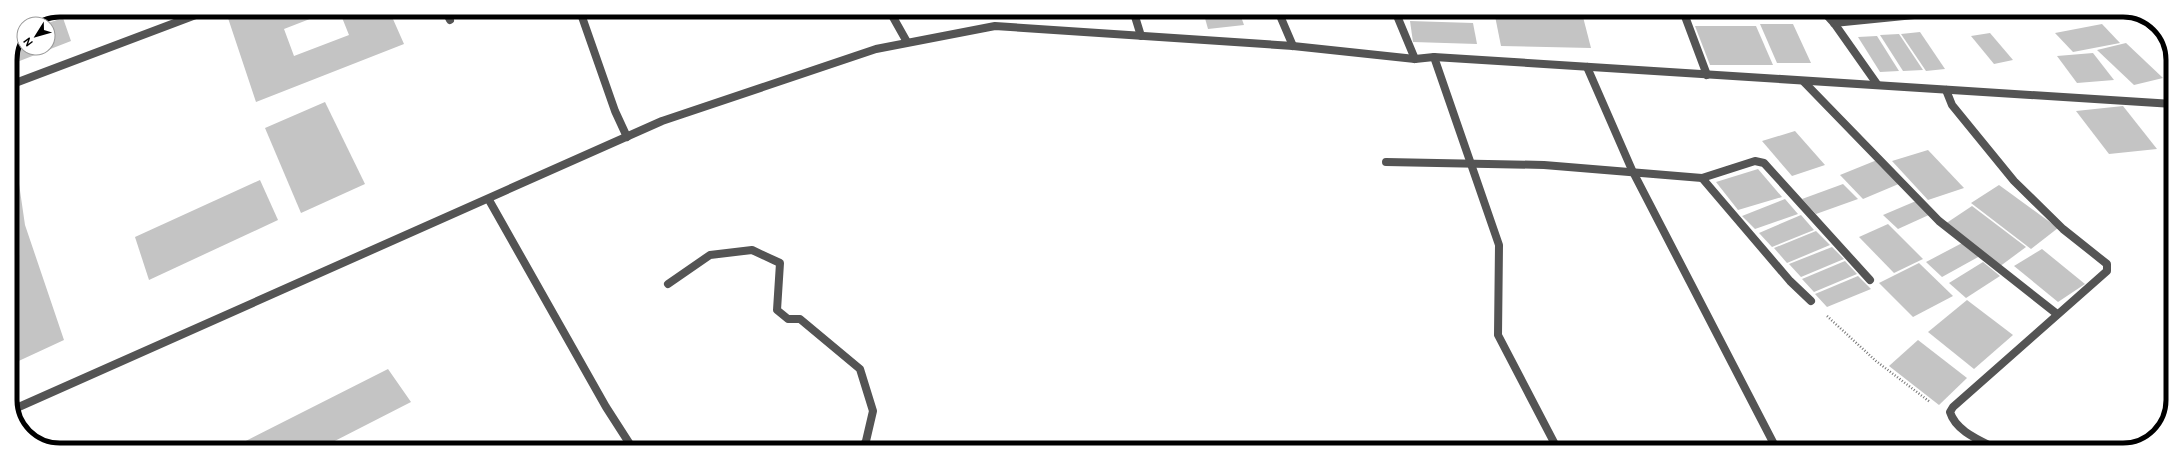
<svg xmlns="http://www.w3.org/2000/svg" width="2183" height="460" font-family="Overpass,sans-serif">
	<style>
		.building { fill: #c4c4c4 }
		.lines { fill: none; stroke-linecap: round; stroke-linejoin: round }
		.path { stroke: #767676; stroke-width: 2.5; stroke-dasharray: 1 2; stroke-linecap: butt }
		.service { stroke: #545454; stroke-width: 8 }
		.minor { stroke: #545454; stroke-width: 8 }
		.rim { fill: none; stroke: #000; stroke-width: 5 }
	</style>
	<rect width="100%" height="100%" fill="#fff"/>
	<!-- building -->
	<g class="building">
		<path d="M250 10H333L284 29 294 56 349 35 339 10H389L404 44 256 102 228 18Z"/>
		<path d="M58 11 60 18 42 24H26Z"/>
		<path d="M1203 11H1239L1244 25 1208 29Z"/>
		<path d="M1333 11H1376V12L1334 15Z"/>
		<path d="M1494 11 1582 13 1591 48 1501 46Z"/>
		<path d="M1842 11H1875L1876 12 1845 16Z"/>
		<path d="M63 18 71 41 17 62 14 50 21 34 24 32V48H48V23Z"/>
		<path d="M1410 21 1473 23 1477 44 1413 42Z"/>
		<path d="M1760 24H1793L1811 63H1777Z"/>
		<path d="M2102 24 2120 43 2073 52 2055 33Z"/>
		<path d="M1695 26H1756L1773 65H1710Z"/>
		<path d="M1920 32 1945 69 1926 71 1901 34Z"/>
		<path d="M1990 33 2013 60 1994 64 1971 36Z"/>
		<path d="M1899 34 1923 70 1903 71 1880 35Z"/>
		<path d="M1877 36 1899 71 1880 72 1858 37Z"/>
		<path d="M2126 43 2163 78 2134 85 2097 50Z"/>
		<path d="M2093 53 2114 80 2077 83 2057 56Z"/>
		<path d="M325 102 365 184 301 213 265 128Z"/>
		<path d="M2123 106 2157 149 2109 154 2076 111Z"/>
		<path d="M1795 131 1825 165 1792 176 1762 141Z"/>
		<path d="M1928 150 1964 188 1928 200 1892 161Z"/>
		<path d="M1877 160 1901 183 1863 199 1840 175Z"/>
		<path d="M1758 169 1782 197 1738 210 1716 182Z"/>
		<path d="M18 177 25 225 64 340 10 365V180Z"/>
		<path d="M260 180 278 220 149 280 135 237Z"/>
		<path d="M1843 184 1858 199 1816 214 1802 199Z"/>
		<path d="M1999 185 2058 228 2031 249 1971 203Z"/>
		<path d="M1785 199 1798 214 1755 229 1742 216Z"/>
		<path d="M1916 201 1931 214 1898 229 1883 215Z"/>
		<path d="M1972 206 2026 247 1999 267 1945 224Z"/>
		<path d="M1801 215 1814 230 1772 247 1759 233Z"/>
		<path d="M1888 224 1923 259 1894 273 1859 237Z"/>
		<path d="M1816 231 1830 245 1787 263 1774 248Z"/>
		<path d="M1964 242 1980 256 1942 277 1926 262Z"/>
		<path d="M1832 247 1844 259 1801 277 1789 264Z"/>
		<path d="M2042 249 2085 284 2058 302 2014 266Z"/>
		<path d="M1845 261 1857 274 1814 292 1802 279Z"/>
		<path d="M1983 262 2000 276 1966 298 1949 283Z"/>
		<path d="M1919 263 1953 296 1913 317 1879 283Z"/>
		<path d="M1858 276 1871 289 1827 307 1815 294Z"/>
		<path d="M1967 300 2013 335 1974 369 1928 332Z"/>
		<path d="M1918 340 1967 378 1939 405 1889 366Z"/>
		<path d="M388 369 411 402 323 447 324 449H230Z"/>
	</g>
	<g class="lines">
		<!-- path -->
		<path class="path" d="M1827 316 1876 361 1930 402"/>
		<!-- service -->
		<g class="service">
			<path d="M445 10 450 20"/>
			<path d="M581 14 615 111 627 137"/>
			<path d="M10 85 209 10"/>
			<path d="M489 200 606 407 633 449"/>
			<path d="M668 284 710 255 752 250 780 263 777 310 788 319H800L860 369 873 411 866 441 861 449"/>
		</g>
		<!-- minor -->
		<g class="minor">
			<path d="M889 10 907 42"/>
			<path d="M1133 10 1141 36"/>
			<path d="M1278 11 1293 46"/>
			<path d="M1395 11 1415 59"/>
			<path d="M1683 11 1707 75"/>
			<path d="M1823 11 1834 23 1877 84"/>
			<path d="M2136 12 2166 39"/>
			<path d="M1834 23 1954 11"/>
			<path d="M1434 57 1499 245 1498 335 1558 450"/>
			<path d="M1587 67 1632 170 1777 450"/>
			<path d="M1804 82 1939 221 2057 314"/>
			<path d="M1946 90 1952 105 2014 181 2063 229 2107 264V271L1953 407 1950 412C1956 432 1982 441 1999 450"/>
			<path d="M1386 162 1544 165 1702 178"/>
			<path d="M1811 301 1790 281 1702 178 1755 161 1764 163 1870 280"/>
			<path d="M12 410 662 121 876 49 995 26 1293 46 1415 59 1434 57 2173 104"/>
		</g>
	</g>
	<!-- crop -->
	<path d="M0 0H2183V460H0ZM60 17H2123A43 43 0 0 1 2166 60V400A43 43 0 0 1 2123 443H60A43 43 0 0 1 17 400V60A43 43 0 0 1 60 17Z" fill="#fff" fill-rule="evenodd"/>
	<path class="rim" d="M60 17H2123A43 43 0 0 1 2166 60V400A43 43 0 0 1 2123 443H60A43 43 0 0 1 17 400V60A43 43 0 0 1 60 17Z"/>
	<!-- north arrow -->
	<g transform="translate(36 36) rotate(233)"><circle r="19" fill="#ffffff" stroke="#999999"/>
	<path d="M0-3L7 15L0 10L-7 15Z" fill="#000000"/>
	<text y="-6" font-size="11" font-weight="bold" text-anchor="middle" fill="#000000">N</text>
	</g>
</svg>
